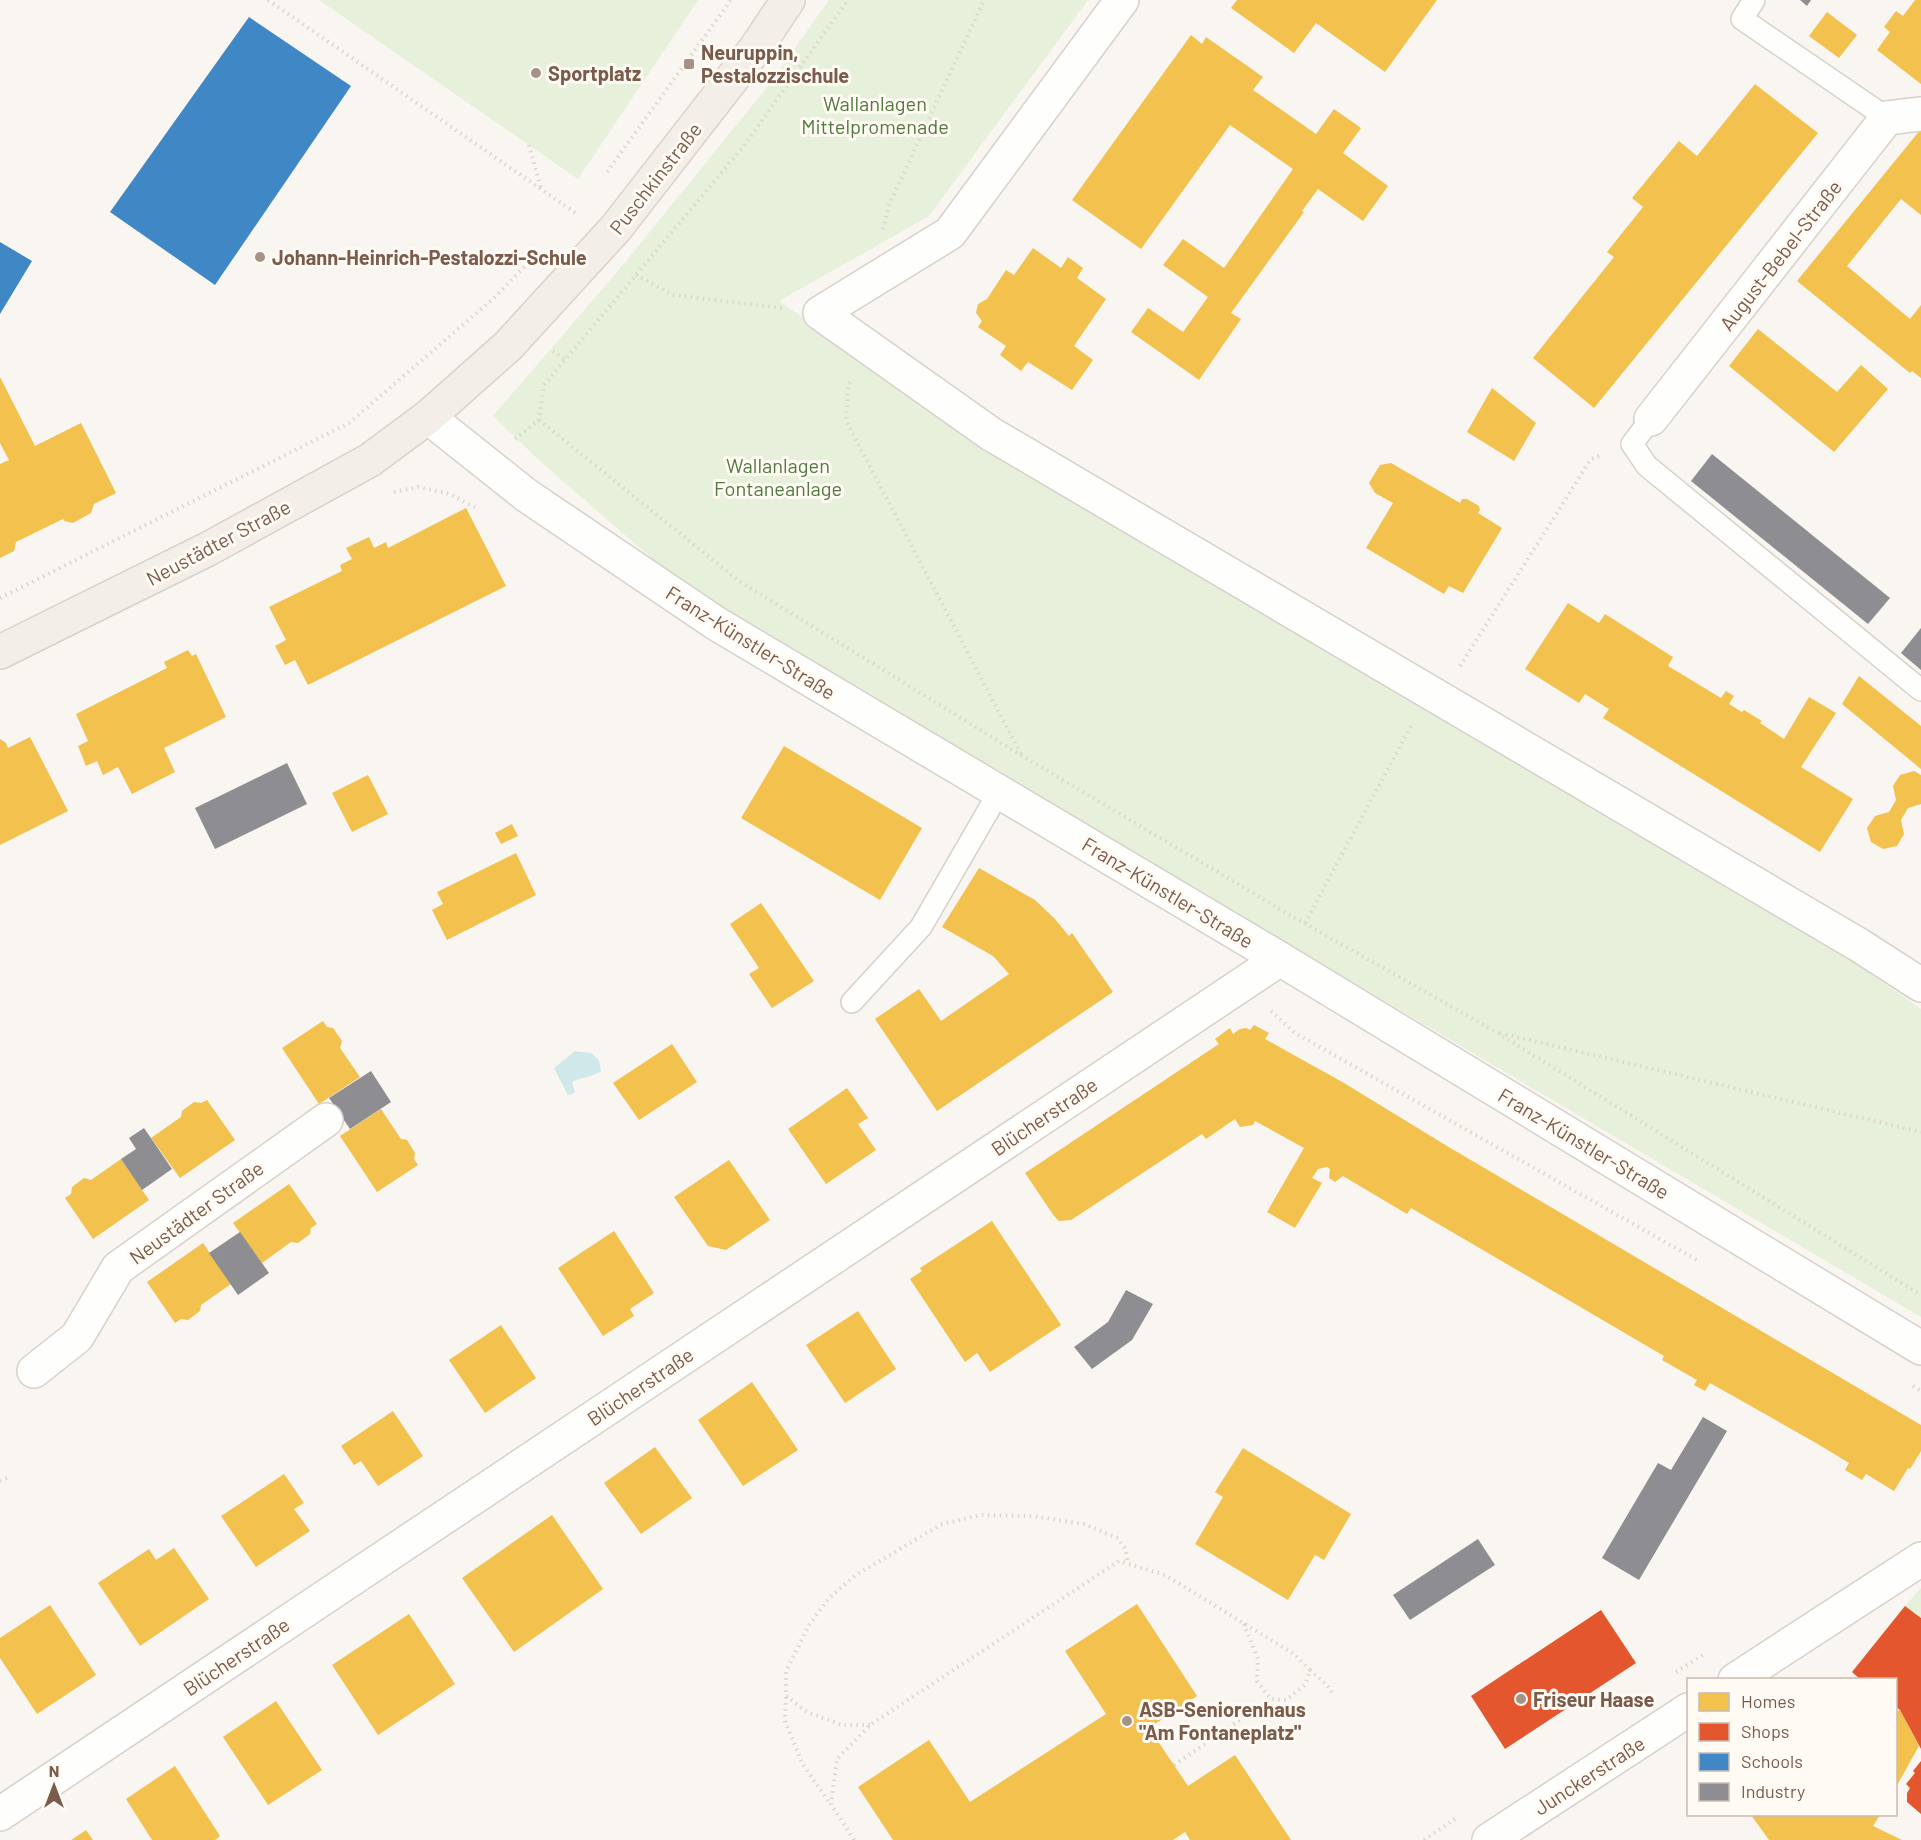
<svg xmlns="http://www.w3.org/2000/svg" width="1921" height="1840" font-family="Barlow,sans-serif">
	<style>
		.green { fill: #e7f0db }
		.water { fill: #d0e8ea }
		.homes { fill: #f2c14e }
		.shops { fill: #e4572e }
		.schools { fill: #3f88c5 }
		.industry { fill: #8d8d92 }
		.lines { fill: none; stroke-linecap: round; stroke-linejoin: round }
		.service-casing { stroke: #d7d1cb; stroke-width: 24 }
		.minor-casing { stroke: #d7d1cb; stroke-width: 36 }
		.primary-casing { stroke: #dad1cc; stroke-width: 36 }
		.path { stroke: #dcd5d0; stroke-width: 4; stroke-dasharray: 1.5 4.5; stroke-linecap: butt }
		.service { stroke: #fefefd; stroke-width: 21 }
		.minor { stroke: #fefefd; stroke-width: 33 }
		.primary { stroke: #f3eee8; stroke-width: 33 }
		.poi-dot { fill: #a69286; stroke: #fffaf3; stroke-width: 2 }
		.labels { text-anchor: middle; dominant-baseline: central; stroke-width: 6; stroke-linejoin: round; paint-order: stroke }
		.poi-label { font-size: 20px; font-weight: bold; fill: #7a5c4d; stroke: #fffaf3; text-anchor: start }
		.park-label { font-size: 20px; fill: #537a41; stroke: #fffaf3 }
		.street-label { font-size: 20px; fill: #7a5c4d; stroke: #fffaf3 }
	</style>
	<rect width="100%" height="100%" fill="#f9f5f0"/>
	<!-- green -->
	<g class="green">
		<path d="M319 0H698L578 179Z"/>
		<path d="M829 0H1088L929 216 779 301 986 448 1825 943 1921 1009V1317L692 593 543 464 493 416 618 271 768 86Z"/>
		<path d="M1921 1588V1618L1905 1606Z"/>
	</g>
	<!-- water -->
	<path class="water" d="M575 1051 591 1053 599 1060 601 1071C592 1077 582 1077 572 1082L575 1093 568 1095 554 1068Z"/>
	<!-- homes -->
	<g class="homes">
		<path d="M1237 0H1437L1385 72 1316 23 1294 53 1231 8Z"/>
		<path d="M1915 0H1921V84L1877 50 1890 32 1884 27 1896 11 1903 16Z"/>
		<path d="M1827 12 1857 35 1839 58 1809 36Z"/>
		<path d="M1191 35 1202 44 1206 37 1263 77 1253 90 1316 134 1334 109 1361 128 1343 153 1388 186 1363 221 1318 189 1302 211 1304 212 1231 313 1241 319 1199 380 1131 332 1148 308 1183 332 1208 297 1163 265 1183 239 1224 268 1293 169 1230 125 1141 249 1072 200Z"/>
		<path d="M1755 84 1818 133 1594 408 1533 358 1614 257 1607 252 1643 207 1632 198 1679 141 1697 156Z"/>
		<path d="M1921 129V215L1901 199 1847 266 1910 319 1921 305V378L1912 371 1910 373 1797 281Z"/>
		<path d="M1033 248 1061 268 1068 257 1083 268 1077 278 1106 299 1074 346 1093 360 1072 390 1028 362 1021 371 1000 355 1006 346 978 327 982 321 976 313 978 304 987 299 1006 270 1014 275Z"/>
		<path d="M1758 329 1837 392 1861 365 1888 389 1834 452 1729 366Z"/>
		<path d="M0 377 35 446 81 423 116 493 94 504 91 513 73 523 64 521 63 519 16 542 14 551 0 558V464L9 460 0 443Z"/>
		<path d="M1492 388 1536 423 1514 461 1467 432Z"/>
		<path d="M1391 463 1460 503 1462 499H1467L1479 506 1480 510 1478 513 1502 528 1463 593 1449 586 1444 594 1366 548 1393 503 1375 493 1369 483 1380 465Z"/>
		<path d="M466 508 506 586 308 685 295 660 285 665 275 646 286 640 269 607 342 571 340 565 352 559 346 548 369 537 374 548 386 542 388 548Z"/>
		<path d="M1568 603 1599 623 1605 614 1673 657 1668 666 1721 698 1726 691 1734 696 1729 704 1742 712 1744 710 1762 721 1760 723 1784 739 1809 697 1836 713 1801 767 1853 799 1820 852 1603 718 1609 709 1585 694 1579 703 1525 669Z"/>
		<path d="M188 650 192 656 196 654 226 717 164 748 175 772 132 794 118 767 103 775 97 761 86 766 78 746 88 741 76 714 167 668 164 662Z"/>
		<path d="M1859 676 1921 726V769L1842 704Z"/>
		<path d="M30 737 68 811 0 845V739L6 743 8 748Z"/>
		<path d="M784 746 922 828 880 900 741 818Z"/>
		<path d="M1914 771 1921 775V804L1908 808 1901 820 1904 834 1897 846 1883 849 1871 842 1867 828 1875 816 1889 812 1896 800 1893 786 1900 775Z"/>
		<path d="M368 775 388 814 352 832 332 793Z"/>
		<path d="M512 824 518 836 501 844 495 833Z"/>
		<path d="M516 853 536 895 447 940 432 910 443 904 437 892Z"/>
		<path d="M979 868 1035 900 1054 918 1069 936 1072 933 1113 992 937 1111 875 1019 919 989 941 1021 1009 974 993 956 942 927Z"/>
		<path d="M761 903 814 981 772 1008 749 974 759 968 730 924Z"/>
		<path d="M323 1021 327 1027 333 1028 342 1041 340 1048 360 1077 319 1104 282 1048Z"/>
		<path d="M1254 1025 1269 1033 1265 1039 1344 1083 1447 1146 1921 1425V1451L1910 1469 1908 1468 1894 1491 1866 1474 1862 1480 1845 1470 1849 1463 1816 1443 1710 1383 1705 1391 1694 1385 1697 1380 1662 1360 1664 1356 1411 1208 1407 1214 1343 1176 1335 1182 1329 1178 1330 1169 1327 1167 1318 1169 1312 1178 1322 1183 1295 1228 1267 1212 1304 1148 1255 1121 1253 1125 1240 1127 1235 1119 1206 1139 1202 1134 1071 1220 1059 1221 1054 1216 1025 1173 1219 1044 1215 1039 1230 1028 1233 1034 1240 1029 1246 1028 1250 1030Z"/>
		<path d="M672 1044 697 1082 639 1120 613 1083Z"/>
		<path d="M847 1088 868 1118 858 1124 876 1150 826 1184 788 1129Z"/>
		<path d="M207 1100 235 1140 180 1178 151 1138 181 1117 182 1111 194 1102 201 1103Z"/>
		<path d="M381 1109 401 1139 407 1140 415 1153 414 1159 418 1165 377 1192 340 1136Z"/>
		<path d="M121 1159 149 1200 93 1239 65 1198 71 1194 72 1187 84 1178 91 1180Z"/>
		<path d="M729 1160 770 1220 726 1250 708 1246 674 1197Z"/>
		<path d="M289 1184 317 1224 311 1228 310 1234 298 1243 291 1242 262 1263 233 1223Z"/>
		<path d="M992 1221 1061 1325 990 1372 977 1353 965 1362 910 1279 922 1271 920 1268Z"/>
		<path d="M614 1231 654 1293 630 1309 634 1316 603 1336 558 1268Z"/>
		<path d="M203 1243 231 1284 201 1305 200 1311 188 1320 181 1319 175 1323 147 1282Z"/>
		<path d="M858 1311 896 1369 845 1403 806 1345Z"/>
		<path d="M501 1325 536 1378 485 1413 449 1360Z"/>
		<path d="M752 1382 798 1450 743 1486 698 1420Z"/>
		<path d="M393 1411 423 1456 378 1486 361 1461 354 1465 341 1446Z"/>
		<path d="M655 1447 692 1498 641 1534 604 1483Z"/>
		<path d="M1243 1448 1351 1514 1324 1560 1315 1555 1288 1600 1195 1544 1223 1497 1215 1492Z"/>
		<path d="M284 1474 304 1503 294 1509 310 1531 256 1567 221 1516Z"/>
		<path d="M552 1515 603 1589 514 1652 462 1578Z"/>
		<path d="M174 1548 209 1599 140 1646 98 1583 149 1549 156 1560Z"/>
		<path d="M1137 1604 1197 1696 1149 1728 1188 1786 1235 1755 1291 1840H1190L1185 1832 1173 1840H893L858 1787 929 1740 970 1802 1106 1714 1065 1651Z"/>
		<path d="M50 1605 96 1675 37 1714 0 1658V1638Z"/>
		<path d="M409 1614 455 1684 378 1735 332 1665Z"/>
		<path d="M276 1701 322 1770 268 1805 223 1737Z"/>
		<path d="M1900 1710 1919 1746 1896 1787V1712Z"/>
		<path d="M175 1766 220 1836 215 1840H152L126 1799Z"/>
		<path d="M1751 1815H1880L1873 1826 1902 1840H1769Z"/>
		<path d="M86 1830 93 1840H71Z"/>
	</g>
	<!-- shops -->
	<g class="shops">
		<path d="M1905 1606 1921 1618V1749L1900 1710 1896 1707V1680H1861L1852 1672Z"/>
		<path d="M1601 1610 1636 1663 1505 1749 1471 1696Z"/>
		<path d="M1921 1761V1814L1907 1802V1793L1910 1788 1906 1784 1915 1773 1913 1771Z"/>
	</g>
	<!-- schools -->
	<g class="schools">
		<path d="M249 17 351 86 215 285 110 212Z"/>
		<path d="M0 242 32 261 0 314Z"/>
	</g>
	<!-- industry -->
	<g class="industry">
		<path d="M1800 0H1811L1807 6Z"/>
		<path d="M1712 454 1890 598 1868 624 1691 481Z"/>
		<path d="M1921 628V670L1901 653Z"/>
		<path d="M287 763 307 804 215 849 195 808Z"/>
		<path d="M371 1071 391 1102 350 1129 329 1098Z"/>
		<path d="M144 1128 172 1169 142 1190 121 1159 136 1149 129 1138Z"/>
		<path d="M240 1232 269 1273 238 1295 209 1253Z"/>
		<path d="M1126 1290 1153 1304 1132 1340 1092 1369 1074 1347 1108 1322Z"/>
		<path d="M1703 1417 1727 1431 1639 1580 1602 1558 1658 1463 1671 1470Z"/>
		<path d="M1478 1539 1495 1565 1410 1620 1393 1595Z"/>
	</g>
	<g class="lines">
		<defs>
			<g id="service">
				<path d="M1754 0 1742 19 1887 118"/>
				<path d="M1651 419 1632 444 1647 466 1921 690"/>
				<path d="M852 1002 921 927 999 792"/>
			</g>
			<g id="minor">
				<path d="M1122 0 950 233 820 313 991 434 1859 945 1921 985"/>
				<path d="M428 417 526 495 717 624 1280 959 1921 1348"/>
				<path d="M1651 419 1887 118 1921 114"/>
				<path d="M34 1371 77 1337 118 1268 326 1120"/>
				<path d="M1735 1680 1921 1559"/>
				<path d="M0 1814 1280 959"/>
				<path d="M1489 1840 1688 1710"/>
			</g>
			<path id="primary" d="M0 652 208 549 370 460 428 417 508 346 616 228 756 48 788 0"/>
		</defs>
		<!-- service casing -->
		<use href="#service" class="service-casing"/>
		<!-- minor casing -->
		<use href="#minor" class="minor-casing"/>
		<!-- primary casing -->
		<use href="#primary" class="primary-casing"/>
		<!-- path -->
		<g class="path">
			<path d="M268 0 577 214"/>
			<path d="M529 145 541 188"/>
			<path d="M607 172 731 0"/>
			<path d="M883 229 888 207 984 0"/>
			<path d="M636 275 673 295 782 308"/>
			<path d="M553 351 565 360"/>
			<path d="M850 382 848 386 846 421 1021 754"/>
			<path d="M539 420 739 581 1021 755 1283 911 1496 1032 1921 1295"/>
			<path d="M515 439 539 420 544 385 743 147 848 0"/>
			<path d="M394 492 418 487 450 494 478 509"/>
			<path d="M0 598 349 423 493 299 527 264"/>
			<path d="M1460 666 1591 459 1602 455"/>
			<path d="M1305 923 1412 724"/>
			<path d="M1271 1011 1295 1033 1697 1260"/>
			<path d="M1500 1033 1921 1132"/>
			<path d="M1913 1386 1921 1391"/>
			<path d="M0 1481 11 1476"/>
			<path d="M1310 1670 1327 1685 1334 1696"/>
			<path d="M1676 1672 1706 1653"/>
			<path d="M786 1697 785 1721 802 1763 830 1804"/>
			<path d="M870 1725H842L807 1712 786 1696V1671L809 1625 829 1598 856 1575 942 1524 981 1515 1032 1516 1084 1524 1117 1538 1125 1548 1128 1564"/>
			<path d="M1174 1765 1271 1699"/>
			<path d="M854 1840 831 1804 837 1759 870 1725 1119 1561 1165 1575 1294 1654 1310 1670 1305 1685 1286 1700 1271 1699 1257 1681 1258 1659 1243 1622"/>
			<path d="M1424 1840 1458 1817"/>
		</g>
		<!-- service -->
		<use href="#service" class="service"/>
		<!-- minor -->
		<use href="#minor" class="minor"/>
		<!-- primary -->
		<use href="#primary" class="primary"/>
	</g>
	<!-- markers -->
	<g class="poi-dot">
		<rect x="683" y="58" width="12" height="12" rx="3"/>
		<circle cx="536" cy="73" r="6"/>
		<circle cx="260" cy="257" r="6"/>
		<circle cx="1521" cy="1699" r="6"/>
		<circle cx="1127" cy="1721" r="6"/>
	</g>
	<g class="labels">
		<!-- poi labels -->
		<g class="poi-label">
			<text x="701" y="52">Neuruppin,<tspan x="701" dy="23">Pestalozzischule</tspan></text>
			<text x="548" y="73">Sportplatz</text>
			<text x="272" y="257">Johann-Heinrich-Pestalozzi-Schule</text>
			<text x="1533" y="1699">Friseur Haase</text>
			<text x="1139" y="1709">ASB-Seniorenhaus<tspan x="1139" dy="23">"Am Fontaneplatz"</tspan></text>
		</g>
		<!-- park labels -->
		<g class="park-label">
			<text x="875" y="103">Wallanlagen<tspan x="875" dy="23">Mittelpromenade</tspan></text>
			<text x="778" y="465">Wallanlagen<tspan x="778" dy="23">Fontaneanlage</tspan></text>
		</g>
		<!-- street labels -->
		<g class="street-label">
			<text transform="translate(655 178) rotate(-52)">Puschkinstraße</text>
			<text transform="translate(1780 255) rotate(-52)">August-Bebel-Straße</text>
			<text transform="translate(218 542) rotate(-28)">Neustädter Straße</text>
			<text transform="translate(751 642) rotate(32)">Franz-Künstler-Straße</text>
			<text transform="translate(1168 892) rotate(31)">Franz-Künstler-Straße</text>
			<text transform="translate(1044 1116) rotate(-34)">Blücherstraße</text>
			<text transform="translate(1584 1143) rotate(31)">Franz-Künstler-Straße</text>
			<text transform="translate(196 1212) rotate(-36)">Neustädter Straße</text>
			<text transform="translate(640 1386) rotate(-34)">Blücherstraße</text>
			<text transform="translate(236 1656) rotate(-34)">Blücherstraße</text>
			<text transform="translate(1589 1775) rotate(-33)">Junckerstraße</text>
		</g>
	</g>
	<!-- legend -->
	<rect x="1687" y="1678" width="210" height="138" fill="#fffaf3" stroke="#cabbb1" stroke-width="1.5"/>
	<rect x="1699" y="1693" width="30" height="18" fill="#f2c14e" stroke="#cabbb1" stroke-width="1.5"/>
	<text x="1741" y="1708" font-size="18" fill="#7a5c4d">Homes</text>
	<rect x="1699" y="1723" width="30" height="18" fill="#e4572e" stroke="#cabbb1" stroke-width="1.5"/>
	<text x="1741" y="1738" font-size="18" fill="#7a5c4d">Shops</text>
	<rect x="1699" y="1753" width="30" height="18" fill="#3f88c5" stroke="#cabbb1" stroke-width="1.5"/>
	<text x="1741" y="1768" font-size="18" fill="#7a5c4d">Schools</text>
	<rect x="1699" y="1783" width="30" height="18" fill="#8d8d92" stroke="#cabbb1" stroke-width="1.5"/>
	<text x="1741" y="1798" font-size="18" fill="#7a5c4d">Industry</text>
	<!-- north arrow -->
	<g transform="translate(54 1786)" stroke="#fffaf3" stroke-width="4.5" paint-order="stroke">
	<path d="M0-4.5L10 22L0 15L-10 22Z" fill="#7a5c4d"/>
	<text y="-9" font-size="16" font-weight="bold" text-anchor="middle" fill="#7a5c4d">N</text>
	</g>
</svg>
